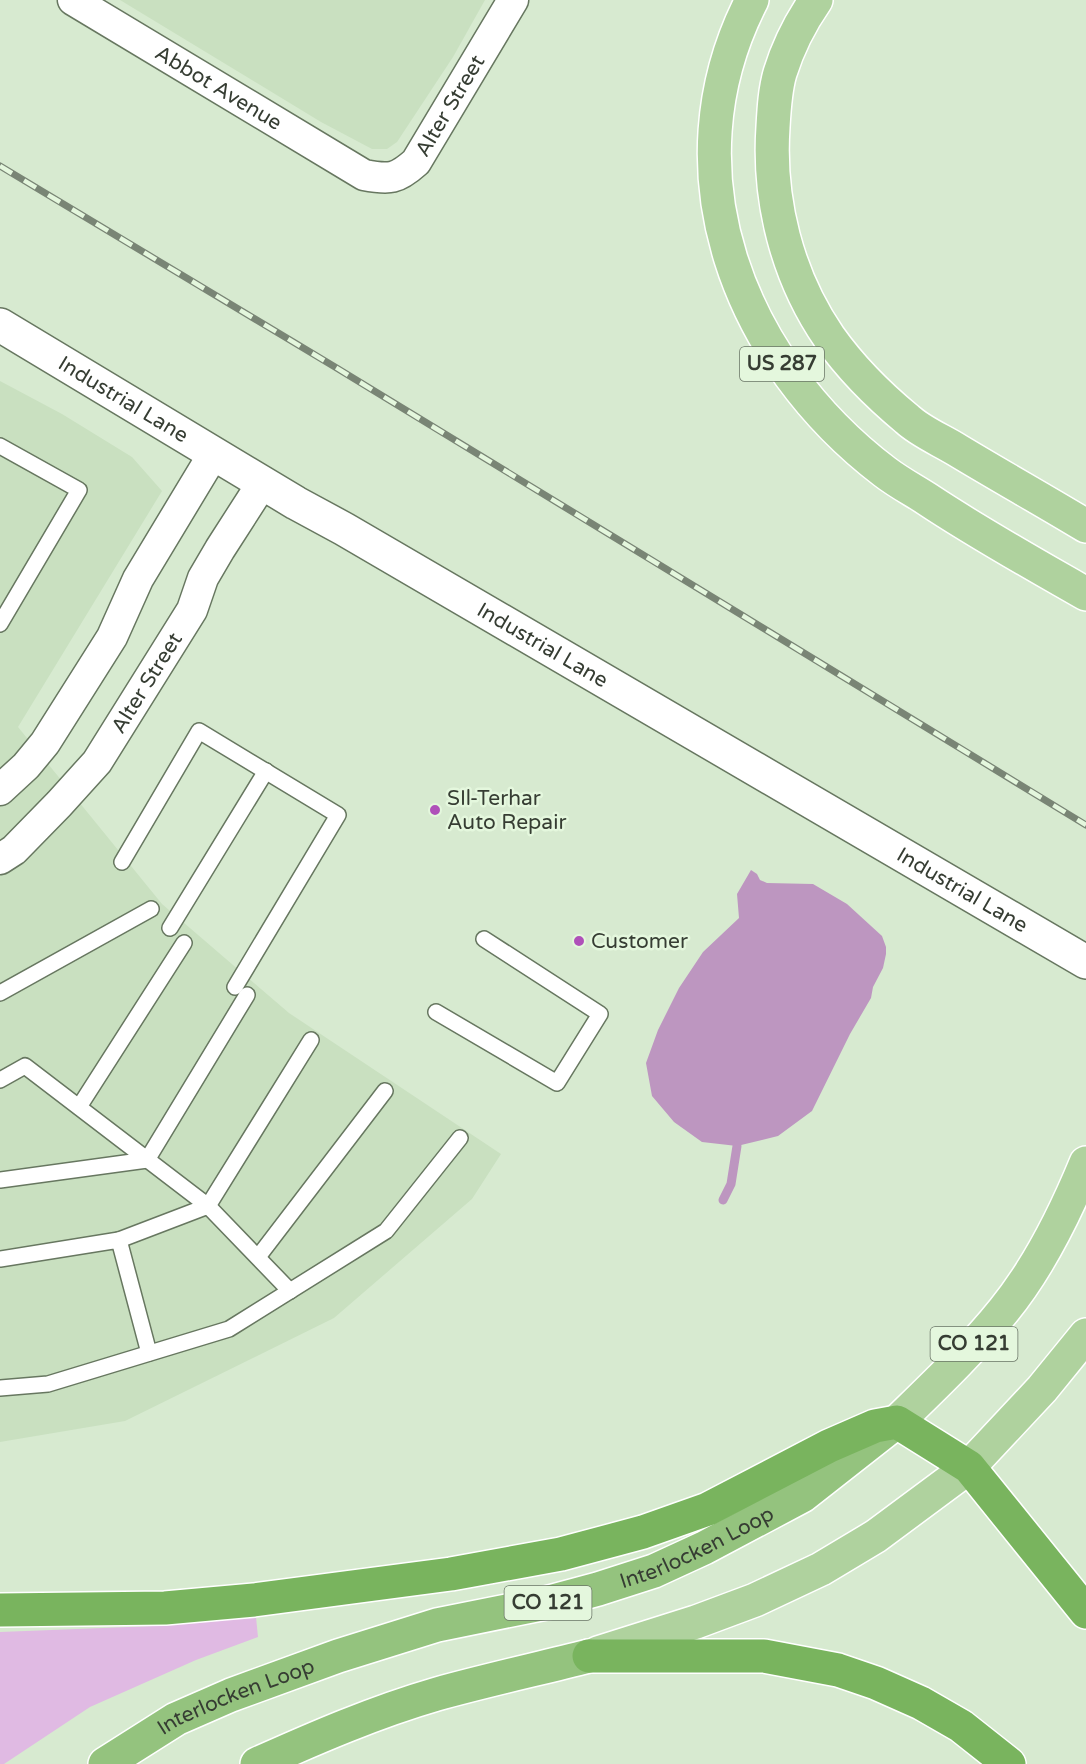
<svg xmlns="http://www.w3.org/2000/svg" width="1086" height="1764" font-family="'Varela Round',sans-serif">
	<style>
		.built { fill: #c9e0c0 }
		.green { fill: #e0bae3 }
		.water { fill: #bd96c0 }
		.lines { fill: none; stroke-linecap: round; stroke-linejoin: round }
		.stream { stroke: #bd96c0; stroke-width: 9 }
		.service-casing { stroke: #677760; stroke-width: 18 }
		.minor-casing { stroke: #677760; stroke-width: 33 }
		.tertiary-casing { stroke: #677760; stroke-width: 36 }
		.primary-casing { stroke: #fff; stroke-width: 36 }
		.trunk-casing { stroke: #fff; stroke-width: 36 }
		.motorway-casing { stroke: #fff; stroke-width: 36 }
		.service { stroke: #fff; stroke-width: 15 }
		.minor { stroke: #fff; stroke-width: 30 }
		.tertiary { stroke: #fff; stroke-width: 33 }
		.primary { stroke: #afd29e; stroke-width: 33 }
		.trunk { stroke: #94c37e; stroke-width: 33 }
		.motorway { stroke: #79b45e; stroke-width: 33 }
		.rail-casing { stroke: #798575; stroke-width: 7 }
		.rail { stroke: #e4f7dd; stroke-width: 4.5; stroke-dasharray: 14; stroke-linecap: butt }
		.poi-dot { fill: #af50b9; stroke: #e4f7dd; stroke-width: 2 }
		.labels { text-anchor: middle; dominant-baseline: central; stroke-width: 5; stroke-linejoin: round; paint-order: stroke }
		.shield { fill: #e4f7dd; stroke: #6a7566; stroke-width: 1.5 }
		.shield-label { font-size: 20px; font-weight: bold; fill: #363d33 }
		.street-label { font-size: 21px; fill: #363d33; stroke: #e4f7dd }
		.poi-label { font-size: 21px; fill: #363d33; stroke: #e4f7dd; text-anchor: start }
	</style>
	<rect width="100%" height="100%" fill="#d7ead0"/>
	<!-- built -->
	<g class="built">
		<path d="M120 0H485L453 57 397 142 387 149H372L321 122Z"/>
		<path d="M0 381 62 414 132 457 162 491 18 727 162 904 289 1013 501 1154 472 1199 334 1318 125 1421 0 1442Z"/>
	</g>
	<!-- green -->
	<path class="green" d="M256 1617 258 1637 196 1660 90 1707 4 1764H0V1632L154 1626Z"/>
	<!-- water -->
	<path class="water" d="M751 870 757 874 760 880 767 883 813 884 847 904 882 936 886 947V954L883 968 873 987 871 998 850 1034 812 1111 778 1136 737 1146 702 1142 674 1122 652 1096 646 1063 658 1030 679 988 703 952 739 918 737 894Z"/>
	<g class="lines">
		<!-- stream -->
		<path class="stream" d="M723 1200 731 1184 737 1146"/>
		<defs>
			<g id="service">
				<path d="M0 446 79 490 0 624"/>
				<path d="M122 862 199 731 338 815 235 987"/>
				<path d="M170 928 266 771"/>
				<path d="M0 993 151 909"/>
				<path d="M436 1012 557 1083 600 1014 484 939"/>
				<path d="M0 1080 25 1066 208 1206 311 1040"/>
				<path d="M79 1107 184 943"/>
				<path d="M0 1180 147 1160 247 995"/>
				<path d="M119 1240 208 1206 290 1291"/>
				<path d="M258 1257 385 1091"/>
				<path d="M0 1259 119 1240 149 1353"/>
				<path d="M0 1388 48 1384 229 1329 386 1231 460 1138"/>
			</g>
			<g id="minor">
				<path id="s1" d="M73 0 364 175C390 180 397 179 416 162L513 0"/>
				<path d="M0 790 26 766 45 743 112 637 138 579 214 453"/>
				<path id="s2" d="M0 859 14 850 59 804 97 762 192 610 203 578 220 549 263 482"/>
			</g>
			<g id="tertiary">
				<path id="s3" d="M0 325 296 503 344 529 1086 962"/>
			</g>
			<g id="primary">
				<path d="M752 0C664 171 739 361 885 472 898 482 913 490 927 499 978 533 1032 563 1086 594"/>
				<path d="M816 0C800 23 788 47 780 73 775 90 774 109 773 127 768 200 787 276 829 337 851 368 878 395 907 419 921 432 941 440 957 450 1000 476 1043 500 1086 526"/>
				<path d="M897 1422C934 1386 972 1350 1004 1310 1039 1267 1065 1214 1086 1163"/>
				<path d="M598 1653 696 1622 755 1600 821 1569 876 1536 969 1467 1042 1389 1086 1335"/>
			</g>
			<g id="trunk">
				<path id="s4" d="M105 1764 176 1719 231 1695 338 1656 437 1625 546 1603 598 1589 654 1571 704 1548 802 1496 895 1423"/>
				<path d="M257 1764C315 1738 375 1712 437 1694 487 1680 538 1669 589 1656"/>
			</g>
			<g id="motorway">
				<path d="M0 1610 165 1608 254 1600 451 1574 561 1554 643 1532 708 1509 829 1446 875 1426 897 1422 969 1467 1086 1612"/>
				<path d="M589 1656H764L838 1670 876 1683 921 1703 961 1726 1009 1764"/>
			</g>
		</defs>
		<!-- service casing -->
		<use href="#service" class="service-casing"/>
		<!-- minor casing -->
		<use href="#minor" class="minor-casing"/>
		<!-- tertiary casing -->
		<use href="#tertiary" class="tertiary-casing"/>
		<!-- primary casing -->
		<use href="#primary" class="primary-casing"/>
		<!-- trunk casing -->
		<use href="#trunk" class="trunk-casing"/>
		<!-- motorway casing -->
		<use href="#motorway" class="motorway-casing"/>
		<!-- service -->
		<use href="#service" class="service"/>
		<!-- minor -->
		<use href="#minor" class="minor"/>
		<!-- tertiary -->
		<use href="#tertiary" class="tertiary"/>
		<!-- primary -->
		<use href="#primary" class="primary"/>
		<!-- trunk -->
		<use href="#trunk" class="trunk"/>
		<!-- motorway -->
		<use href="#motorway" class="motorway"/>
		<defs>
			<path id="rail" d="M0 166 335 367 1086 825"/>
		</defs>
		<!-- rail casing -->
		<use href="#rail" class="rail-casing"/>
		<!-- rail -->
		<use href="#rail" class="rail"/>
	</g>
	<!-- markers -->
	<g class="poi-dot">
		<circle cx="435" cy="810" r="6"/>
		<circle cx="579" cy="941" r="6"/>
	</g>
	<g class="labels">
		<!-- shield labels -->
		<g class="shield">
			<rect x="740" y="347" width="84" height="34" rx="4.5"/>
			<rect x="930.5" y="1327" width="87" height="34" rx="4.5"/>
			<rect x="504.5" y="1586" width="87" height="34" rx="4.5"/>
		</g>
		<g class="shield-label">
			<text x="782" y="364">US 287</text>
			<text x="974" y="1344">CO 121</text>
			<text x="548" y="1603">CO 121</text>
		</g>
		<!-- street labels -->
		<g class="street-label">
			<text stroke="none"><textPath href="#s1" startOffset="170">Abbot Avenue</textPath></text>
			<text stroke="none"><textPath href="#s1" startOffset="462">Alter Street</textPath></text>
			<text stroke="none"><textPath href="#s3" startOffset="144">Industrial Lane</textPath></text>
			<text stroke="none"><textPath href="#s3" startOffset="630">Industrial Lane</textPath></text>
			<text stroke="none"><textPath href="#s2" startOffset="231">Alter Street</textPath></text>
			<text stroke="none"><textPath href="#s3" startOffset="1116">Industrial Lane</textPath></text>
			<text stroke="none"><textPath href="#s4" startOffset="634">Interlocken Loop</textPath></text>
			<text stroke="none"><textPath href="#s4" startOffset="148">Interlocken Loop</textPath></text>
		</g>
		<!-- poi labels -->
		<g class="poi-label">
			<text x="447" y="798">SIl-Terhar<tspan x="447" dy="24">Auto Repair</tspan></text>
			<text x="591" y="941">Customer</text>
		</g>
	</g>
</svg>
